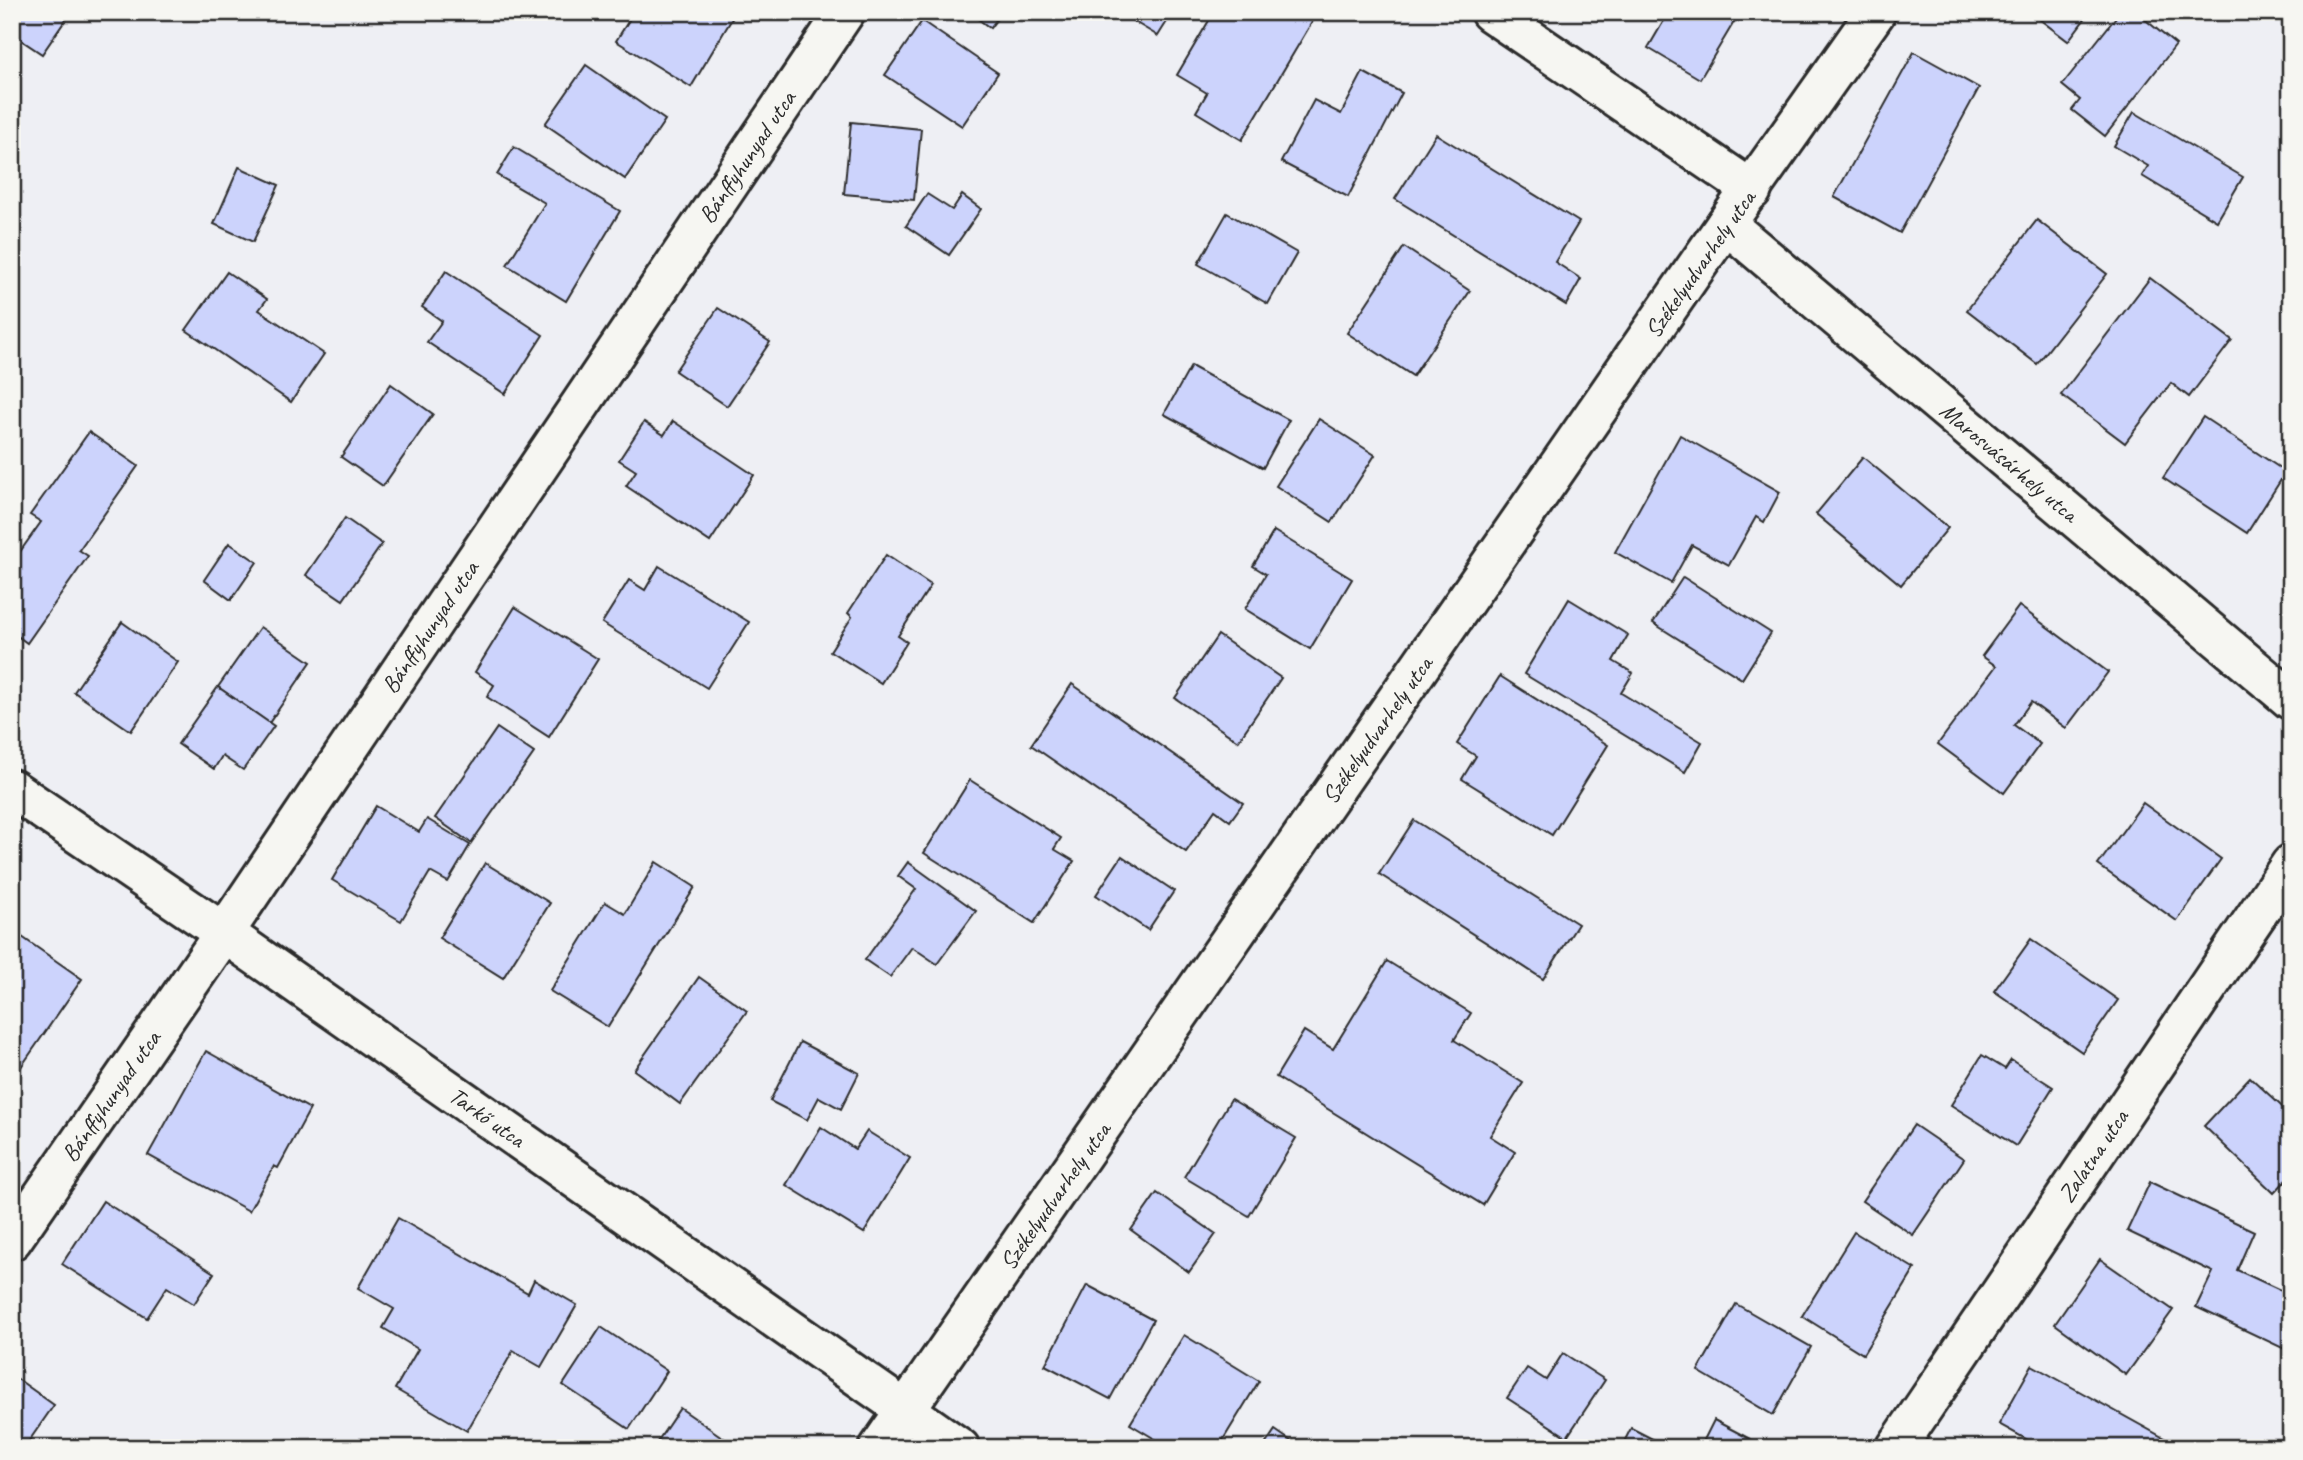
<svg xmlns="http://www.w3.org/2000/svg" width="2303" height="1460" font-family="Caveat,sans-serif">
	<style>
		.building { fill: #ccd3fc; stroke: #2b2b2b; stroke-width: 2 }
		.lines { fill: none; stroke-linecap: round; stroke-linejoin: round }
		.minor-casing { stroke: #2b2b2b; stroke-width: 44 }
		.minor { stroke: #f6f6f2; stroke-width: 38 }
		.labels { text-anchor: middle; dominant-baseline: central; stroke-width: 7; stroke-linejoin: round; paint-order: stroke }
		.street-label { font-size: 24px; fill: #2b2b2b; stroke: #f6f6f2 }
	</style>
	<rect width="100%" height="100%" fill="#eeeff4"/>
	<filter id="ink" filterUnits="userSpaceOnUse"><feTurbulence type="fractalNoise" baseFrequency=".0143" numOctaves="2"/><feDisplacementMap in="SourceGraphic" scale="14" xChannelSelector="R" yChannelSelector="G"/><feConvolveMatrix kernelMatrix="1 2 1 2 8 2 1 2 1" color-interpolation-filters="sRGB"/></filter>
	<g filter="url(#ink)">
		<!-- building -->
		<g class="building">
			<path d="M12 12H71L42 54 12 34Z"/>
			<path d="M634 12H736L691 87 616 41Z"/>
			<path d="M969 12H1002L990 28Z"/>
			<path d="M1118 12H1173L1158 36Z"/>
			<path d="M1214 12H1318L1242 140 1196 112 1207 93 1177 75Z"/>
			<path d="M1669 12H1740L1700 79 1648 48Z"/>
			<path d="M2030 12H2090L2068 41Z"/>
			<path d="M2120 12H2136L2176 45 2105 136 2072 110 2080 100 2062 85Z"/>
			<path d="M922 21 998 73 962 126 885 75Z"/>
			<path d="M1914 52 1979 88 1900 233 1834 197Z"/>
			<path d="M586 65 665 120 625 179 545 124Z"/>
			<path d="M1363 72 1402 93 1348 197 1281 162 1314 100 1341 114Z"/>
			<path d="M2134 112 2243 177 2217 221 2142 176 2148 166 2114 146Z"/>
			<path d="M851 122 921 129 914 200 844 194Z"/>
			<path d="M1436 134 1579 222 1555 262 1581 279 1566 305 1395 199Z"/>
			<path d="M514 147 620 211 566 301 507 265 545 203 497 175Z"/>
			<path d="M239 167 279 185 253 242 214 224Z"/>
			<path d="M927 194 952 210 962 195 981 209 949 255 906 226Z"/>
			<path d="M1227 213 1297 253 1268 304 1198 264Z"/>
			<path d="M2037 220 2107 274 2037 364 1967 310Z"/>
			<path d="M1404 247 1470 291 1413 376 1347 333Z"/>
			<path d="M446 271 543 335 505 394 427 342 442 321 422 307Z"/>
			<path d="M227 272 267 299 259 310 324 354 291 402 186 330Z"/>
			<path d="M2150 278 2232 340 2189 397 2171 383 2125 443 2061 395Z"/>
			<path d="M718 308 770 342 727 406 675 371Z"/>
			<path d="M1191 366 1289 420 1263 468 1164 414Z"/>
			<path d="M391 384 433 414 383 486 341 457Z"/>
			<path d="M2203 417 2286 472 2247 533 2163 478Z"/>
			<path d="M1319 419 1375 455 1332 522 1276 486Z"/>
			<path d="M673 421 754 475 710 542 626 486 636 471 619 460 644 422 664 435Z"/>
			<path d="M89 432 138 466 79 550 88 556 27 643 12 632V563L41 522 30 515Z"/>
			<path d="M1680 435 1780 492 1764 522 1756 517 1729 565 1692 545 1671 583 1615 552Z"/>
			<path d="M1863 457 1948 528 1901 585 1816 514Z"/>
			<path d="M345 518 382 544 343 600 306 575Z"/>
			<path d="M1274 531 1352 579 1310 649 1245 609 1266 574 1253 566Z"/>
			<path d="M229 543 257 562 231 600 204 580Z"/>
			<path d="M886 555 931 585 898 636 907 642 881 683 830 651 852 617 848 613Z"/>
			<path d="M659 566 749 622 707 688 602 623 629 580 645 590Z"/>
			<path d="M1683 577 1771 633 1742 679 1653 623Z"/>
			<path d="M1569 599 1628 635 1613 661 1633 673 1621 693 1702 742 1685 772 1524 674Z"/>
			<path d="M2019 606 2108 672 2066 728 2031 702 2014 725 2040 744 2004 793 1938 744 1996 666 1982 656Z"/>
			<path d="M515 607 598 659 549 737 487 697 494 685 475 672Z"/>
			<path d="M122 622 178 662 131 731 74 692Z"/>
			<path d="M260 627 311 662 269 723 218 687Z"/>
			<path d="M1218 635 1281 678 1238 741 1175 698Z"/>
			<path d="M1500 676 1608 745 1552 835 1462 779 1476 756 1457 744Z"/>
			<path d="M1072 684 1243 803 1230 821 1215 810 1186 852 1031 745Z"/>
			<path d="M218 687 274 726 243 770 222 756 214 769 178 744Z"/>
			<path d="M497 728 534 753 471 843 435 818Z"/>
			<path d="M970 780 1061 838 1054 849 1074 861 1034 923 924 853Z"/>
			<path d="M2143 803 2221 859 2177 921 2098 865Z"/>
			<path d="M376 806 419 832 427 819 470 845 448 882 430 872 401 921 332 880Z"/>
			<path d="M1414 820 1578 924 1543 979 1379 874Z"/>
			<path d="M1122 856 1174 891 1148 930 1096 895Z"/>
			<path d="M656 862 695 887 608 1027 550 991 605 902 625 914Z"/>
			<path d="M908 862 976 911 937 964 912 947 890 977 865 960 916 889 898 876Z"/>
			<path d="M485 863 550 903 503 978 439 938Z"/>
			<path d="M12 930 82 979 14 1077 12 1076Z"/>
			<path d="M2031 939 2118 1000 2082 1052 1994 991Z"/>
			<path d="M1387 961 1471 1013 1454 1040 1523 1083 1490 1136 1515 1152 1483 1205 1276 1077 1304 1031 1333 1049Z"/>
			<path d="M699 977 747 1011 680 1104 634 1070Z"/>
			<path d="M800 1042 859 1073 841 1109 819 1097 807 1120 770 1101Z"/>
			<path d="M206 1051 310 1109 278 1168 274 1166 249 1211 148 1155Z"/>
			<path d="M1982 1055 2005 1069 2011 1060 2053 1087 2016 1146 1951 1105Z"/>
			<path d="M2250 1077 2291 1115V1175L2274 1193 2204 1126Z"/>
			<path d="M1231 1099 1296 1138 1249 1216 1184 1177Z"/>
			<path d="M1914 1125 1964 1159 1913 1235 1862 1201Z"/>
			<path d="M821 1127 855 1149 867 1131 910 1158 864 1233 786 1185Z"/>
			<path d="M2150 1182 2254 1231 2237 1270 2291 1295V1352L2196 1307 2213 1272 2127 1231Z"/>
			<path d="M1157 1193 1216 1234 1189 1272 1131 1230Z"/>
			<path d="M103 1201 214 1273 194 1304 167 1287 147 1318 62 1264Z"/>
			<path d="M398 1218 528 1293 534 1280 577 1305 541 1367 513 1351 467 1431 395 1389 418 1349 383 1328 394 1309 358 1288Z"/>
			<path d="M1854 1232 1915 1269 1863 1354 1802 1316Z"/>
			<path d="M2100 1259 2173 1310 2126 1375 2055 1324Z"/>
			<path d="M1087 1285 1153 1320 1110 1399 1045 1365Z"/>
			<path d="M1736 1304 1811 1347 1773 1415 1698 1371Z"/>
			<path d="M601 1327 667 1371 629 1429 563 1385Z"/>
			<path d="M1184 1335 1259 1381 1218 1448H1170L1130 1424Z"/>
			<path d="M1563 1353 1605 1380 1567 1437 1507 1398 1527 1368 1546 1380Z"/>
			<path d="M2032 1365 2171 1442 2169 1448H2042L1999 1424Z"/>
			<path d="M12 1375 54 1405 24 1448H12Z"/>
			<path d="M680 1408 738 1448H653Z"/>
			<path d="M1714 1420 1767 1448H1700Z"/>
			<path d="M1631 1428 1670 1448H1621Z"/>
			<path d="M1275 1430 1301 1448H1263Z"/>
		</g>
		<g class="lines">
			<defs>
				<g id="minor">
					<path d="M1490 12 1752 190"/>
					<path d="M1726 224 2291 700"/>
					<path d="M12 789 224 933 960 1448"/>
					<path d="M12 1240 224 933 845 12"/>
					<path d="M879 1448 1726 224 1876 12"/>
					<path d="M1896 1448 2291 864"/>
				</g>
			</defs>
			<!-- minor casing -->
			<use href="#minor" class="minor-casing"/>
			<!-- minor -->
			<use href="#minor" class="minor"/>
		</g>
	</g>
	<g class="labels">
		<!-- street labels -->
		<g class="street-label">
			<text transform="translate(747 157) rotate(-56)">Bánffyhunyad utca</text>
			<text transform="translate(1700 264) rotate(-55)">Székelyudvarhely utca</text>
			<text transform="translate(2009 462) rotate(40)">Marosvásárhely utca</text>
			<text transform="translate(430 627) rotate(-56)">Bánffyhunyad utca</text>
			<text transform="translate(1377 730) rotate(-55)">Székelyudvarhely utca</text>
			<text transform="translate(111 1096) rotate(-55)">Bánffyhunyad utca</text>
			<text transform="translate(487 1117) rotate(35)">Tarkő utca</text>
			<text transform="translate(2093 1156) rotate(-56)">Zalatna utca</text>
			<text transform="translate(1055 1196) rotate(-55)">Székelyudvarhely utca</text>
		</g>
	</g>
	<!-- margin -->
	<rect width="2303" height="1460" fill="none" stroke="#f6f6f2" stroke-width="42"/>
	<rect x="21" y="21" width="2261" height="1418" fill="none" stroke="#2b2b2b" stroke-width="2.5" filter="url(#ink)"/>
</svg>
